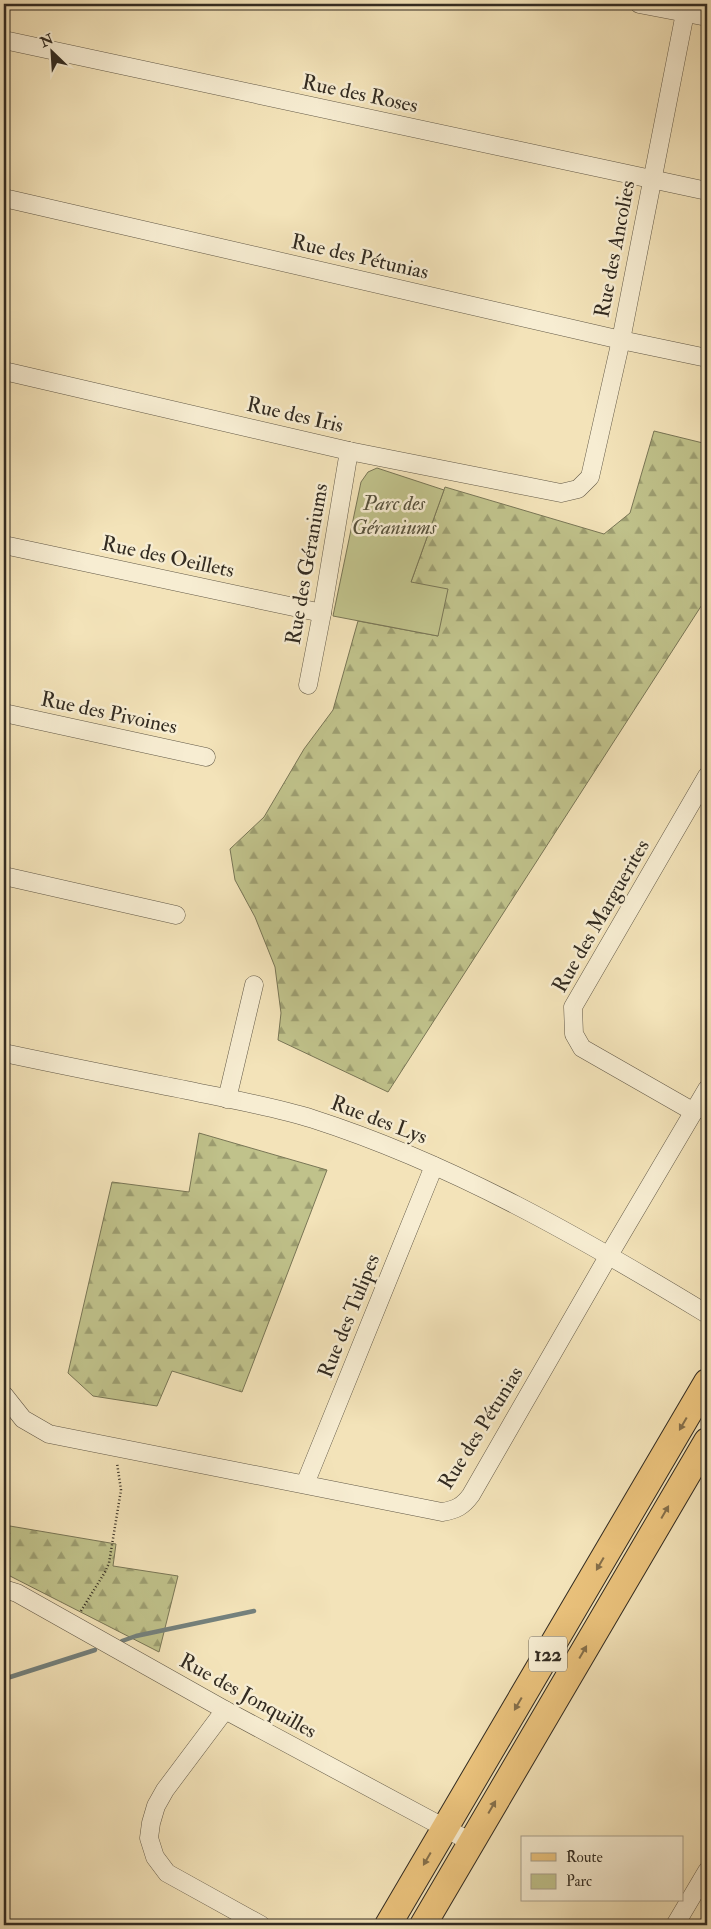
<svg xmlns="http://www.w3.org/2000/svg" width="711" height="1929" font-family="'IM FELL Double Pica',serif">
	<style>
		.forest { fill: url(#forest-firs); stroke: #797656 }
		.park { fill: #c0c28b; stroke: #797656 }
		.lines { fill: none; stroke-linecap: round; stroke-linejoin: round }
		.stream { stroke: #74817d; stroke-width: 4.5 }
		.street-casing { stroke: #625947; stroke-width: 19 }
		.primary-casing { stroke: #322b21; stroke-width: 28 }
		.path { stroke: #322b21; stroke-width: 2.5; stroke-dasharray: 1 2.5; stroke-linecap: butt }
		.street { stroke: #f7edd2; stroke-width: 18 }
		.primary { stroke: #eac27c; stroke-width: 26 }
		.oneway { fill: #856f4a }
		.labels { text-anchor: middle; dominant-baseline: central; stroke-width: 5; stroke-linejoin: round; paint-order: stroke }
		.shield { fill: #f7edd2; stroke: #6d6556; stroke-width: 1 }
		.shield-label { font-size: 20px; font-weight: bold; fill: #322b21 }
		.street-label { font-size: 21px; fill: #322b21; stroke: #f7edd2 }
		.park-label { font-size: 21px; font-style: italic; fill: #56513c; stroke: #f7edd2 }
	</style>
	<defs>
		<pattern id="forest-firs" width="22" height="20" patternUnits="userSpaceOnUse" patternTransform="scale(1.25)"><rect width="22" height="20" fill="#c0c28b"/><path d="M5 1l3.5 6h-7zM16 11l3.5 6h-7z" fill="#9d9e71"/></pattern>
	</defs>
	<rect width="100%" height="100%" fill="#f3e3b9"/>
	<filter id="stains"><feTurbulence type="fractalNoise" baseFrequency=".004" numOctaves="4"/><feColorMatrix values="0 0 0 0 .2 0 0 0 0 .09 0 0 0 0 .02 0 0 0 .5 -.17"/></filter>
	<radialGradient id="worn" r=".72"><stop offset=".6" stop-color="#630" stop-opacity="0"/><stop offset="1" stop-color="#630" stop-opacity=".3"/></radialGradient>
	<!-- forest -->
	<g class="forest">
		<path d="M654 431 707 444V597L388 1092 278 1040 281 1013 275 967 255 917 235 880 230 849 264 817 304 749 333 710 358 621 438 636 411 582 445 487 604 534 630 513Z"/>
		<path d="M199 1133 327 1170 242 1392 172 1371 157 1406 93 1396 68 1373 112 1182 189 1192Z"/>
		<path d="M4 1525 116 1544 113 1566 178 1576 159 1652 10 1576H4Z"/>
	</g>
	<!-- park -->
	<path class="park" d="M377 468 444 490 411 582 448 589 438 636 333 616 361 482 368 472Z"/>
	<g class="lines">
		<!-- stream -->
		<g class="stream">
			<path d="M122 1641 136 1636 254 1611"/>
			<path d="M4 1679 95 1650"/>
		</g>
		<defs>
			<g id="street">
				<path d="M639 4 707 17"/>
				<path d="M4 40 707 191"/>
				<path d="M4 198 621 340 707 358"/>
				<path d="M4 371 349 451 561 493 578 489 590 477 621 340 685 13"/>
				<path d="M4 545 322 613"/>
				<path d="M308 685 322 613 349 451"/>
				<path d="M4 713 206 757"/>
				<path d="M4 876 176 915"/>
				<path d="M4 1053C65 1066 126 1078 186 1090 228 1099 272 1106 313 1119 453 1164 582 1238 707 1314"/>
				<path d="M227 1099 254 985"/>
				<path d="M694 1112 582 1048 574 1034 573 1007 707 776"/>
				<path d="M4 1395 23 1419 49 1434 442 1512C456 1510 463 1506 471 1495L609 1255 707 1089"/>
				<path d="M305 1484 434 1166"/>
				<path d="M4 1589 17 1593 225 1710 471 1842"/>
				<path d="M225 1710 165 1790 156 1806 151 1823 149 1838 155 1857 167 1873 261 1925"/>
				<path d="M675 1925 707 1871"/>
			</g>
			<g id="primary">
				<path d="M388 1925 707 1382"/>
				<path d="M423 1925 707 1441"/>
			</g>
		</defs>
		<!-- street casing -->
		<use href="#street" class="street-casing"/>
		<!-- primary casing -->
		<use href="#primary" class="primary-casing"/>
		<!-- path -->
		<path class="path" d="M81 1611 105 1572 109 1563 121 1490 117 1463"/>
		<!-- street -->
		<use href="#street" class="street"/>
		<!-- primary -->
		<use href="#primary" class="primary"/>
	</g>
	<!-- one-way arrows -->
	<defs><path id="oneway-solid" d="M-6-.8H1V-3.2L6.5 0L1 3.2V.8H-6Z" transform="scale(1.25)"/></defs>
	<g class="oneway">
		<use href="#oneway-solid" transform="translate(683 1424) rotate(120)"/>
		<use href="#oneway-solid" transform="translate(665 1512) rotate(-60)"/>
		<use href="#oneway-solid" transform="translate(600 1564) rotate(120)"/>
		<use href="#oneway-solid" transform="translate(583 1652) rotate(-60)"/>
		<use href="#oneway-solid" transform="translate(518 1704) rotate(120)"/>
		<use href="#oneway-solid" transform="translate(492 1807) rotate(-60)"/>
		<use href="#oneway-solid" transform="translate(427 1859) rotate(120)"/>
	</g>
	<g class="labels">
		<!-- shield labels -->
		<rect class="shield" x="529" y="1636.5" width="38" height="35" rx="4"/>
		<g class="shield-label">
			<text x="548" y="1654">122</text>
		</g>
		<!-- street labels -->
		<g class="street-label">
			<text transform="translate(360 94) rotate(12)">Rue des Roses</text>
			<text transform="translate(615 249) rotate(-79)">Rue des Ancolies</text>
			<text transform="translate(360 257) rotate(13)">Rue des Pétunias</text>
			<text transform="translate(295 415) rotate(13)">Rue des Iris</text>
			<text transform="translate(168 557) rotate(12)">Rue des Oeillets</text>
			<text transform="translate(307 564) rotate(-80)">Rue des Géraniums</text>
			<text transform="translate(109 713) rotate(12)">Rue des Pivoines</text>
			<text transform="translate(601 916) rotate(-60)">Rue des Marguerites</text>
			<text transform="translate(379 1120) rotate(21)">Rue des Lys</text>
			<text transform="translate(349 1316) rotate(-68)">Rue des Tulipes</text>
			<text transform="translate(481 1428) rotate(-58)">Rue des Pétunias</text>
			<text transform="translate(248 1696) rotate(29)">Rue des Jonquilles</text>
		</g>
		<!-- park labels -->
		<g class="park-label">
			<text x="394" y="503">Parc des<tspan x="394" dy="24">Géraniums</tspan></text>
		</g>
	</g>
	<!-- margin -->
	<rect width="711" height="1929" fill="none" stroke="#f3e3b9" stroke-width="20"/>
	<rect x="5" y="5" width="701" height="1919" fill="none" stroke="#322b21" stroke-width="2.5"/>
	<rect x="10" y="10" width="691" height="1909" fill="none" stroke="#322b21"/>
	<!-- legend -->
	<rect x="521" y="1836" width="162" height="65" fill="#f7edd2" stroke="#a89f8b"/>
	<rect x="531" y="1853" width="25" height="8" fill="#eac27c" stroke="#a89f8b"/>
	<text x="566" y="1862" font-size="15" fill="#322b21">Route</text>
	<rect x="531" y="1874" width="25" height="15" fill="#c0c28b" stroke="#a89f8b"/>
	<text x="566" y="1886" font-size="15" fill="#322b21">Parc</text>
	<!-- north arrow -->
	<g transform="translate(52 52) rotate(335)" stroke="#f7edd2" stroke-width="4" paint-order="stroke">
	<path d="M0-4L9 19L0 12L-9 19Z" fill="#322b21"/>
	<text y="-8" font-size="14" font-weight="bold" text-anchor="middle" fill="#322b21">N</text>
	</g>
	<rect width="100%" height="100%" filter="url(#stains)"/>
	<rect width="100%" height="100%" fill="url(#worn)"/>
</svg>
